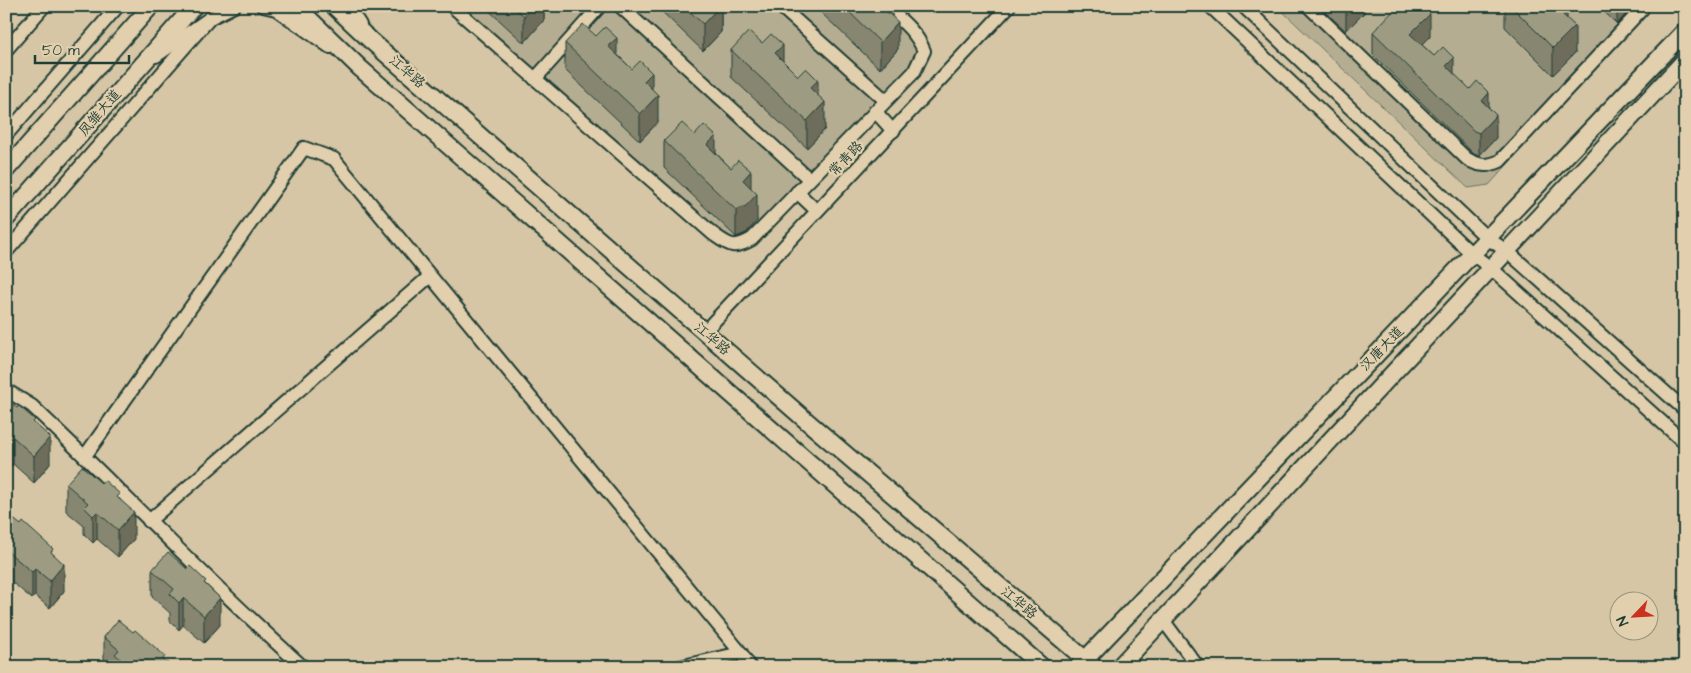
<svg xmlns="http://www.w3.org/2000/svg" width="1691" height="673" font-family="'Architects Daughter','LXGW WenKai TC',sans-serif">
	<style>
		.green { fill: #b5ad91; stroke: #6a7562 }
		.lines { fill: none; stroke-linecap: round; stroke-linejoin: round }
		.minor-casing { stroke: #1f3d34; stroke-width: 16 }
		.major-casing { stroke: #1f3d34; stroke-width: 20 }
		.minor { stroke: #e2cfad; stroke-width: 12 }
		.major { stroke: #e2cfad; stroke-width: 16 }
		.wall { fill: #878670; stroke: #1f3d34 }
		.shaded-wall { fill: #6e6d5b; stroke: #1f3d34 }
		.building { fill: #9d9c82; stroke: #1f3d34 }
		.labels { text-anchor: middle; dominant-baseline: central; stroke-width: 4.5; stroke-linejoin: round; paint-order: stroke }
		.street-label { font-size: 14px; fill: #1f3d34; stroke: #e2cfad }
	</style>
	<rect width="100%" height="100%" fill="#d6c6a6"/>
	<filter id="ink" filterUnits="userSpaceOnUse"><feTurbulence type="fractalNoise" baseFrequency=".02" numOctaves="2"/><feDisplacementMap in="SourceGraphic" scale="10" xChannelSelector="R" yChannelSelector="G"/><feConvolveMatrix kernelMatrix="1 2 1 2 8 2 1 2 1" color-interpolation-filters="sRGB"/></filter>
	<g filter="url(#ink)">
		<!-- green -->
		<g class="green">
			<path d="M452 6H885L921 44 914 72 741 246 727 244Z"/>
			<path d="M1277 6H1650L1489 185 1468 188Z"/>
		</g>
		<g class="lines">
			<defs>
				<g id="minor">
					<path d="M263 6 276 9 330 47"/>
					<path d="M348 6 360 25"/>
					<path d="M452 6 713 234C729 245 733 250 752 239L914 72 924 51C916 31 901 20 885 6"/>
					<path d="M620 6 809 179"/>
					<path d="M780 6 885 100"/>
					<path d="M1210 6 1472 254 1491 268 1685 443"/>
					<path d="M1243 6 1487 238 1507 251 1685 410"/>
					<path d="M1308 6 1467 159C1479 166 1487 167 1500 161L1642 9 1643 6"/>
					<path d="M6 50 44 6"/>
					<path d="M156 56 210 18 234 6"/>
					<path d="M535 79 600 6"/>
					<path d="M875 111 893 131"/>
					<path d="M6 135 118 6"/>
					<path d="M797 192 817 211"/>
					<path d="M6 252 210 18"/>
					<path d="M704 332 1009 6"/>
					<path d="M6 390 32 406C123 492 209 583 303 667"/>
					<path d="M85 456 304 148 334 159 741 653 750 667"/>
					<path d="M149 521 430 276"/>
					<path d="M1163 620 1198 667"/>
					<path d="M679 667 741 653"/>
				</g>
				<g id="major">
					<path d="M296 6 360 68 1042 667"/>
					<path d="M334 6 369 39 809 423 1094 667"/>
					<path d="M6 170 151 6"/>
					<path d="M6 219 194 6"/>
					<path d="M1079 666 1685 31"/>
					<path d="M1119 667 1685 60"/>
				</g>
			</defs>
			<!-- minor casing -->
			<use href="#minor" class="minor-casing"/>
			<!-- major casing -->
			<use href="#major" class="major-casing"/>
			<!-- minor -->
			<use href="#minor" class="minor"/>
			<!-- major -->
			<use href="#major" class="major"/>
		</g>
		<!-- wall -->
		<g class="wall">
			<path d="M484 6H544V20L524 43Z"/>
			<path d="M656 6H721V32L703 51Z"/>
			<path d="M814 6H892V16L898 49 880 69Z"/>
			<path d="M1319 6H1364V13L1346 31Z"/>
			<path d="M1505 6H1562L1567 18 1575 53 1553 75 1505 27Z"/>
			<path d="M1598 6H1633L1617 24Z"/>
			<path d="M1373 32 1430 37 1422 45 1454 74 1489 109 1496 138 1479 156 1474 154 1373 55Z"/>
			<path d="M596 36 617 54 652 89 658 122 640 141 565 70V43Z"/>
			<path d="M762 43 783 61 818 96 825 129 807 148 731 77V50Z"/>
			<path d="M695 135 716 153 751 188 757 221 746 233 736 237 664 168V141Z"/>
			<path d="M6 399 35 424 50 464 34 483 13 464 9 469 6 467Z"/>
			<path d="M66 484 120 499 134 539 118 557 97 539 93 543 84 534V526L66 511Z"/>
			<path d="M6 513 53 554 64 591 50 608 35 596 32 599 6 577Z"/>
			<path d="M152 570 206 585 220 625 204 643 183 625 179 630 170 621V613L152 597Z"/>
			<path d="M104 637 165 661 172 667H107L104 664Z"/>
		</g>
		<!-- shaded-wall -->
		<g class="shaded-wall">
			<path d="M532 6H544V20L524 43V16Z"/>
			<path d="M720 6H721V32L703 51V24Z"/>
			<path d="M886 6H892V27L884 9Z"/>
			<path d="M1346 6H1364V13L1346 31Z"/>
			<path d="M1617 6H1633L1617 24Z"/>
			<path d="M1567 11V34L1575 26V53L1553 75V48L1563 15Z"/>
			<path d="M1430 14V37L1410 57V34Z"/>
			<path d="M898 22V49L880 69V42Z"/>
			<path d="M617 38V65L608 46Z"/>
			<path d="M783 45V72L775 53Z"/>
			<path d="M1454 58V81L1446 66Z"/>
			<path d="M652 73V100L644 81Z"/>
			<path d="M818 80V107L810 88Z"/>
			<path d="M1489 93V116L1482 101Z"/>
			<path d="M658 95V122L640 141V114Z"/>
			<path d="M825 102V129L807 148V121Z"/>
			<path d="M1496 115V138L1479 156V133Z"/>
			<path d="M716 136V163L707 145Z"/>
			<path d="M751 171V198L743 180Z"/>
			<path d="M757 194V221L746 233 736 237V210Z"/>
			<path d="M13 437V464L9 469V442Z"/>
			<path d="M50 437V464L34 483V456Z"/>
			<path d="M97 512V539L93 543V516Z"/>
			<path d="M134 512V539L118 557V530Z"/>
			<path d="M64 564V591L50 608V581Z"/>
			<path d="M35 569V596L32 599V572Z"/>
			<path d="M183 598V625L179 630V603Z"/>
			<path d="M220 598V625L204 643V616Z"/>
		</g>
		<!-- building -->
		<g class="building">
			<path d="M513 6H532L524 16Z"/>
			<path d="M684 6H720L703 24Z"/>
			<path d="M843 6H886L884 9 898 22 880 42Z"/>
			<path d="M1398 6H1422L1430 14 1410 34 1434 56 1443 47 1454 58 1446 66 1470 89 1477 81 1489 93 1482 101 1496 115 1479 133 1474 131 1373 32Z"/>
			<path d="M1511 6H1562L1567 11 1563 15 1575 26 1553 48Z"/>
			<path d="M583 24 596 36 605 27 617 38 608 46 632 69 640 61 652 73 644 81 658 95 640 114 565 43Z"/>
			<path d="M749 31 762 43 771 34 783 45 775 53 798 76 806 68 818 80 810 88 825 102 807 121 731 50Z"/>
			<path d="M682 123 695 135 704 125 716 136 707 145 731 168 738 160 751 171 743 180 757 194 746 206 736 210 664 141Z"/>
			<path d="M6 399 17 408 19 406 35 420 33 422 50 437 34 456 13 437 9 442 6 440Z"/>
			<path d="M82 466 101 483 104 480 120 494 117 497 134 512 118 530 97 512 93 516 84 507 88 503 66 484Z"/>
			<path d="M6 513 21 525 23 522 53 549 51 552 64 564 50 581 35 569 32 572 6 550Z"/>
			<path d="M168 552 187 569 190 566 206 581 204 583 220 598 204 616 183 598 179 603 170 594 174 589 152 570Z"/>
			<path d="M118 620 133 632 135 630 165 656 163 659 172 667H129L115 654 119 650 104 637Z"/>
		</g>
	</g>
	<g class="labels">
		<!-- street labels -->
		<g class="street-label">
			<text transform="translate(407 72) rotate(41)">江华路</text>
			<text transform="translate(100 113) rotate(-49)">凤雏大道</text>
			<text transform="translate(846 159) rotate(-47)">常青路</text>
			<text transform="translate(712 339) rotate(41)">江华路</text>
			<text transform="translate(1382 349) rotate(-46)">汉唐大道</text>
			<text transform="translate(1019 603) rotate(40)">江华路</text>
		</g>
	</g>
	<!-- margin -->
	<rect width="1691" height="673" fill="none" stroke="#e2cfad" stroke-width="25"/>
	<rect x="12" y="12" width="1666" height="648" fill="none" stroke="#1f3d34" stroke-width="2" filter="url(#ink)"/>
	<!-- north arrow -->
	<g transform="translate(1634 616) rotate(245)"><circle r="24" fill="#e2cfad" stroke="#94957d"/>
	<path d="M0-4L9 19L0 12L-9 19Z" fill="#c8321e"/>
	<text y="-8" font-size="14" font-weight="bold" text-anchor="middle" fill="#1f3d34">N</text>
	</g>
	<!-- scale -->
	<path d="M35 55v8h94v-8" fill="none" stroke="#1f3d34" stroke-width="2.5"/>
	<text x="42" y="55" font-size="15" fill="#1f3d34" stroke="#e2cfad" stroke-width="4" paint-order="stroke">50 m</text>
</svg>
